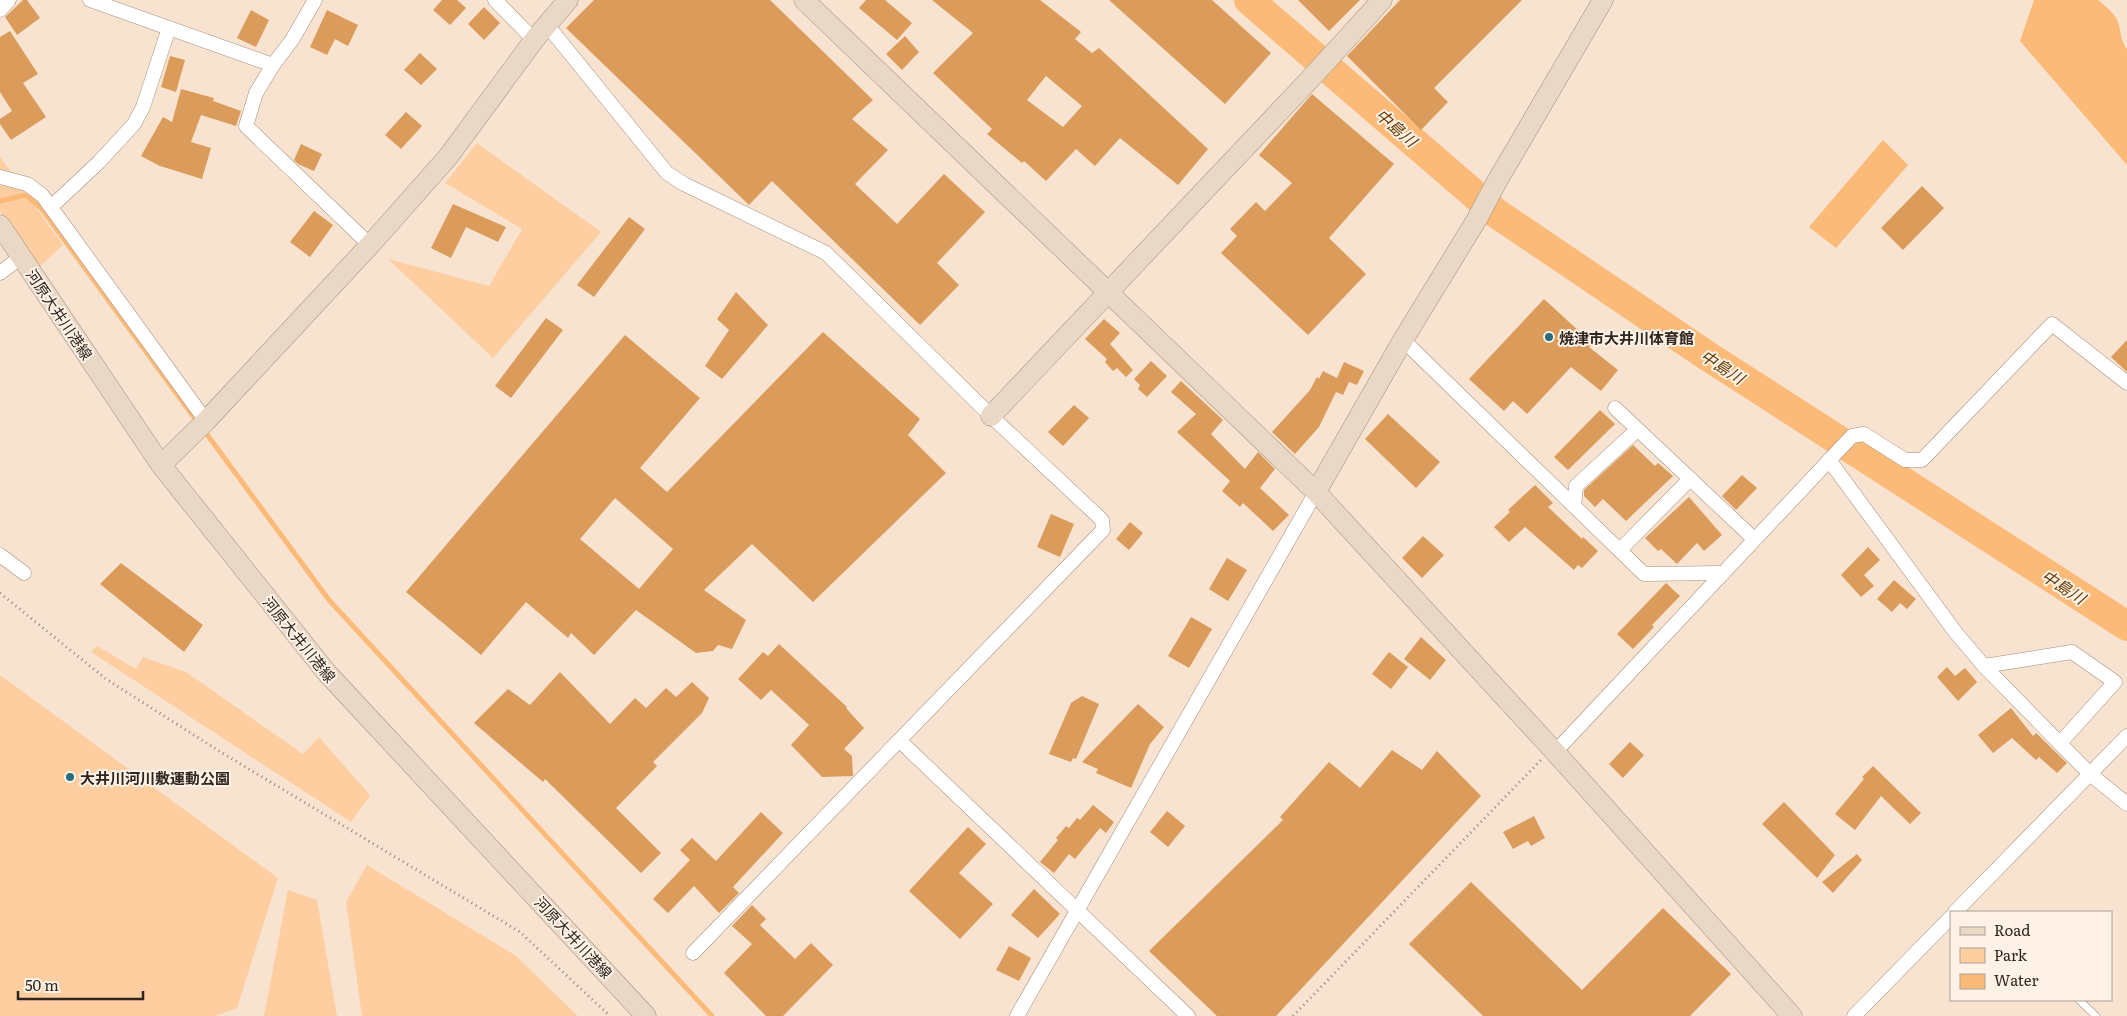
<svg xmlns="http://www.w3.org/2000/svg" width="2127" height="1016" font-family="Literata,'Noto Sans JP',serif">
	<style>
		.green { fill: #fecea0 }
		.water { fill: #fcba79 }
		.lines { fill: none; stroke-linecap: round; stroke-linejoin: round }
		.stream { stroke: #fcba79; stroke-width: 5 }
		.river { stroke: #fcba79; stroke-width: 30 }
		.building { fill: #db9b5a; fill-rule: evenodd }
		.lane-casing { stroke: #a18e7c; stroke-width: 8 }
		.street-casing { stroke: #a18e7c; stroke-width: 15 }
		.secondary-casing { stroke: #a18e7c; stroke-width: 21 }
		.path { stroke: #948679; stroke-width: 3; stroke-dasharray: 1 4; stroke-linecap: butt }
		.lane { stroke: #fff; stroke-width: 7 }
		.street { stroke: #fff; stroke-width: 14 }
		.secondary { stroke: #e9d8c6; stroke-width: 20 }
		.poi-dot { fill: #286d7d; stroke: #fef2e6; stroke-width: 2 }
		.labels { text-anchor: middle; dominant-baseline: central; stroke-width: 4; stroke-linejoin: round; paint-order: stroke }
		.street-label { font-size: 15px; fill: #2e261f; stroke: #fef2e6 }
		.poi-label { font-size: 15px; font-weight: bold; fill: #2e261f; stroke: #fef2e6; text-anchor: start }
		.water-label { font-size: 16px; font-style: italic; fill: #653b05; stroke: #fef2e6 }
	</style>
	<rect width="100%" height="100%" fill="#f8e3d0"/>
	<!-- green -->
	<g class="green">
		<path d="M477 143 601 232 493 358 388 259 489 286 522 229 445 183Z"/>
		<path d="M0 157 63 245 37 269 0 211Z"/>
		<path d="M97 646 136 669 143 657 186 672 303 754 319 737 370 795 351 822 91 652Z"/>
		<path d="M0 675 278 878 237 1008 215 1016H0Z"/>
		<path d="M367 865 516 956 578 1016H362L346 902Z"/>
		<path d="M288 890 317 900 337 1016H264Z"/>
	</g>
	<!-- water -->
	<g class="water">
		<path d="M2034 0H2098C2105 6 2115 13 2118 22 2122 33 2119 38 2127 49V165L2020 41Z"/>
		<path d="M1883 140 1908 165 1836 248 1809 227Z"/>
	</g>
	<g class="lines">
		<!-- stream -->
		<g class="stream">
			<path d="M0 201 26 195 41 208 198 423"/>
			<path d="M203 429 329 600 712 1016"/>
		</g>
		<!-- river -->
		<path class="river" d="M1249 0 1496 213 1709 357 2127 626"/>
	</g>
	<!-- building -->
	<g class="building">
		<path d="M23 0H27L40 18 17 35 5 17Z"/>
		<path d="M442 0H457L466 8 450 25 433 10Z"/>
		<path d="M594 0H770L873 100 852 119 888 150 855 184 897 224 944 174 985 212 937 263 959 285 920 325 772 181 749 205 566 28Z"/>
		<path d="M866 0H885L912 23 897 40 859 8Z"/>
		<path d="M932 0H1040L1081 32 1075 39 1092 53 1099 48 1208 149 1178 185 1120 138 1095 166 1076 149 1046 181 1024 161 1022 163 987 134 992 129 933 73 973 33ZM1046 76 1082 106 1063 127 1027 100Z"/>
		<path d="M1109 0H1212L1271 53 1225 104Z"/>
		<path d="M1298 0H1360L1329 31Z"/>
		<path d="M1400 0H1522L1434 88 1448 102 1421 130 1347 56Z"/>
		<path d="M484 7 500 23 484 40 468 24Z"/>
		<path d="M251 10 269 20 256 47 237 38Z"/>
		<path d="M327 10 358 25 348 46 335 39 327 55 310 47Z"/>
		<path d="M10 31 38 74 23 83 46 117 11 140 0 124V119L12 111 0 92V37Z"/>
		<path d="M905 36 919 52 902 70 886 54Z"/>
		<path d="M420 53 437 69 421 85 404 70Z"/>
		<path d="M170 56 185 60 176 92 161 87Z"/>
		<path d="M181 89 214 98 213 101 241 111 236 126 201 115 191 142 211 148 202 179 160 166 141 156 163 117 172 122Z"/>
		<path d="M1312 94 1394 164 1329 238 1366 274 1308 335 1221 253 1237 236 1230 229 1256 202 1265 211 1292 183 1259 155Z"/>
		<path d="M406 112 422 126 401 149 385 135Z"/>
		<path d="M301 144 322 154 314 171 298 164 294 160Z"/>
		<path d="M1922 186 1944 208 1903 250 1881 228Z"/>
		<path d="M453 204 506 227 498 242 466 227 451 258 431 248Z"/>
		<path d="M314 211 333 225 310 257 290 242Z"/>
		<path d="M629 217 645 229 594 297 577 285Z"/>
		<path d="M736 292 768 325 722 379 705 366 729 330 717 319Z"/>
		<path d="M1544 299 1593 344 1589 347 1618 370 1601 391 1571 367 1527 414 1513 401 1504 411 1469 379Z"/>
		<path d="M546 318 563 330 511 398 495 386Z"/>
		<path d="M1104 319 1120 333 1110 344 1133 370 1126 377 1117 368 1113 371 1105 362 1107 359 1085 339Z"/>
		<path d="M823 332 920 419 908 435 946 473 813 602 752 544 704 590 746 620 732 649 718 645 713 651 696 653 636 610 594 655 571 633 568 638 526 602 481 655 406 592 625 335 700 398 640 468 667 492ZM615 498 673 549 639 589 580 539Z"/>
		<path d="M2127 340V372L2111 357Z"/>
		<path d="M1151 361 1167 376 1147 397 1138 389 1140 385 1134 379Z"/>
		<path d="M1344 362 1364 371 1357 385 1349 382 1343 395 1336 392 1319 427 1295 454 1272 432 1310 390 1317 377 1319 379 1323 371 1337 378Z"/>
		<path d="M1181 381 1223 420 1211 434 1245 469 1258 452 1275 469 1260 488 1289 515 1273 531 1243 503 1240 507 1222 491 1230 481 1177 432 1196 414 1171 392Z"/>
		<path d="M1074 405 1089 418 1063 446 1048 432Z"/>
		<path d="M1600 410 1615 424 1568 470 1554 457Z"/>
		<path d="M1388 414 1440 462 1416 488 1365 439Z"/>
		<path d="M1633 445 1655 466 1658 463 1673 476 1626 521 1603 499 1595 507 1584 496V490Z"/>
		<path d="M1742 475 1757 488 1736 510 1722 496Z"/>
		<path d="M1535 485 1553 503 1548 507 1582 539 1583 537 1598 551 1582 568 1578 565 1574 570 1525 527 1509 542 1494 527 1510 512 1508 510Z"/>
		<path d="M1689 497 1722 535 1704 551 1697 543 1677 564 1661 549 1658 551 1645 538Z"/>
		<path d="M1051 514 1074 524 1060 557 1037 547Z"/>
		<path d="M1130 522 1143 533 1129 550 1116 539Z"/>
		<path d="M1423 536 1444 555 1422 578 1402 558Z"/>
		<path d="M1868 547 1880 560 1864 575 1874 586 1861 597 1841 575Z"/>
		<path d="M1227 558 1247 570 1228 601 1209 589Z"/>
		<path d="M121 563 203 625 184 652 100 584Z"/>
		<path d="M1894 580 1916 599 1907 609 1900 603 1892 612 1877 599Z"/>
		<path d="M1666 583 1680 596 1652 625 1654 627 1633 649 1617 634Z"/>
		<path d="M1191 617 1212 629 1189 668 1168 656Z"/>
		<path d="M1421 637 1446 660 1430 680 1404 659Z"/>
		<path d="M779 644 847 707 846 708 864 728 844 749 852 756 853 776 822 777 791 745 809 725 771 690 761 700 738 679 763 652 768 656Z"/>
		<path d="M1389 652 1408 667 1391 689 1372 674Z"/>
		<path d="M1947 667 1955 676 1965 668 1977 682 1958 701 1937 677Z"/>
		<path d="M560 672 610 724 635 698 646 708 666 688 676 697 692 682 709 698 702 713 653 762 657 766 616 808 661 853 641 873 545 779 543 782 474 723 508 689 530 705Z"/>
		<path d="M1082 696 1099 704 1076 759 1073 758 1071 762 1049 754 1071 703Z"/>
		<path d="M1138 704 1164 727 1150 744 1131 788 1096 773 1098 769 1082 762Z"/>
		<path d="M2011 708 2033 736 2036 733 2067 763 2057 773 2039 757 2036 760 2012 738 1993 753 1978 735Z"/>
		<path d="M1630 742 1644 755 1623 778 1609 764Z"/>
		<path d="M1392 750 1422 770 1437 751 1481 796 1276 1016H1217L1149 951 1283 820 1280 817 1329 762 1360 788Z"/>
		<path d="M1873 766 1921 813 1910 824 1881 796 1855 830 1835 814 1864 779 1862 777Z"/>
		<path d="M1784 802 1835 855 1817 878 1762 824Z"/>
		<path d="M1093 805 1114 822 1106 833 1100 828 1075 859 1069 854 1054 873 1040 862 1058 840 1056 838 1066 826 1069 828 1077 818 1080 820Z"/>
		<path d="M1167 811 1185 826 1168 847 1150 832Z"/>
		<path d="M761 812 783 833 733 887 739 893 719 913 694 886 668 913 653 899 690 860 680 850 692 838 716 861Z"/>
		<path d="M1534 816 1545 838 1531 846 1528 841 1513 849 1503 832Z"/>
		<path d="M968 827 986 844 959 873 993 904 960 939 909 891Z"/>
		<path d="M1857 854 1862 860 1833 893 1822 882Z"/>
		<path d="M1471 882 1582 990 1663 908 1731 974 1690 1016H1483L1409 944Z"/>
		<path d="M1034 889 1060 914 1038 938 1011 915Z"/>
		<path d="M752 905 766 919 760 925 795 959 811 943 833 965 783 1016H766L724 973 752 944 732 926Z"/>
		<path d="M1009 946 1031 958 1019 981 996 970Z"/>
	</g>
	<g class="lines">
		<defs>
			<path id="lane" d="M2079 1000 2096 1016"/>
			<g id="street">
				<path d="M90 0 273 65 292 40 315 0"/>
				<path d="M495 0 534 40"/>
				<path d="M0 10 9 0"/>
				<path d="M547 25 667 173 684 184 826 253 991 416 1102 520 1103 530 693 953"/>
				<path d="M273 65 256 93 246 126 370 245"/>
				<path d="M0 177 27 184 42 195 206 421"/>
				<path d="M51 207 99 162 134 124 143 107 169 28"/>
				<path d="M0 273 21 257"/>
				<path d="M1403 340 1644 574 1723 573"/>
				<path d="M1615 408 1754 539"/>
				<path d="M1829 460 1956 633 1984 666 2090 774 2127 804"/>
				<path d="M1574 506 1576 486 1637 430"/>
				<path d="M1620 550 1690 479"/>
				<path d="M0 555 24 573"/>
				<path d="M1984 666 2072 652 2115 682 2060 743"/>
				<path d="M900 741 1188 1016"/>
				<path d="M1555 752 1852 436 1864 434 1905 460H1922L2052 324 2127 383"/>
				<path d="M1955 912 2127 736"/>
				<path d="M1017 1016 1316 492"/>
				<path d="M1854 1016 1951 917"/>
			</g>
			<g id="secondary">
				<path d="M804 0 1316 492 1555 752 1792 1016"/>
				<path d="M0 225 161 465 327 673 646 1016"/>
				<path d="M991 416 1312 77 1382 0"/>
				<path d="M161 465 206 421 370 245 448 157 534 40 568 0"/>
				<path d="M1316 492 1403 340 1477 219 1496 183 1603 0"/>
			</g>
		</defs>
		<!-- lane casing -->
		<use href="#lane" class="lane-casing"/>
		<!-- street casing -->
		<use href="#street" class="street-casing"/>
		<!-- secondary casing -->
		<use href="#secondary" class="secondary-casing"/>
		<!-- path -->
		<g class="path">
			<path d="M0 593 106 679 219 751 520 932 610 1016"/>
			<path d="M1293 1016 1541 760"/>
		</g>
		<!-- lane -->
		<use href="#lane" class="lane"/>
		<!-- street -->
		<use href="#street" class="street"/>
		<!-- secondary -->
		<use href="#secondary" class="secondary"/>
	</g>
	<!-- markers -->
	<g class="poi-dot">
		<circle cx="1549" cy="337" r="5"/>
		<circle cx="70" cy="777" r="5"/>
	</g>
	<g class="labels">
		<!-- street labels -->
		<g class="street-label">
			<text transform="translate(60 314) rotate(56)">河原大井川港線</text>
			<text transform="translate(300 639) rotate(51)">河原大井川港線</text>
			<text transform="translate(574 937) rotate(47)">河原大井川港線</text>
		</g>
		<!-- poi labels -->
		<g class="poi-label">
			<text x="1559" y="337">焼津市大井川体育館</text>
			<text x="80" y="777">大井川河川敷運動公園</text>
		</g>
		<!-- water labels -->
		<g class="water-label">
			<text transform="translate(1397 127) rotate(41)">中島川</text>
			<text transform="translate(1723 366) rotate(33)">中島川</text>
			<text transform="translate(2064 586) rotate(33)">中島川</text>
		</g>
	</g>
	<!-- legend -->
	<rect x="1950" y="911" width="162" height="90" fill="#fef2e6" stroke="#aba096"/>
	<rect x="1960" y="927" width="25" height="8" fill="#e9d8c6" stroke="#aba096"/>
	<text x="1994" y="936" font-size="15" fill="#2e261f">Road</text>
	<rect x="1960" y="948" width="25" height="15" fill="#fecea0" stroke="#aba096"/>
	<text x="1994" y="961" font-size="15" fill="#2e261f">Park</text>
	<rect x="1960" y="974" width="25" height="15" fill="#fcba79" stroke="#aba096"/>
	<text x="1994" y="986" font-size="15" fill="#2e261f">Water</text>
	<!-- scale -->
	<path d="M18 991v8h125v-8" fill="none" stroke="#2e261f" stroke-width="2.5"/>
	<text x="25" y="991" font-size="15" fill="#2e261f" stroke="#fef2e6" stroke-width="4" paint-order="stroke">50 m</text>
</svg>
